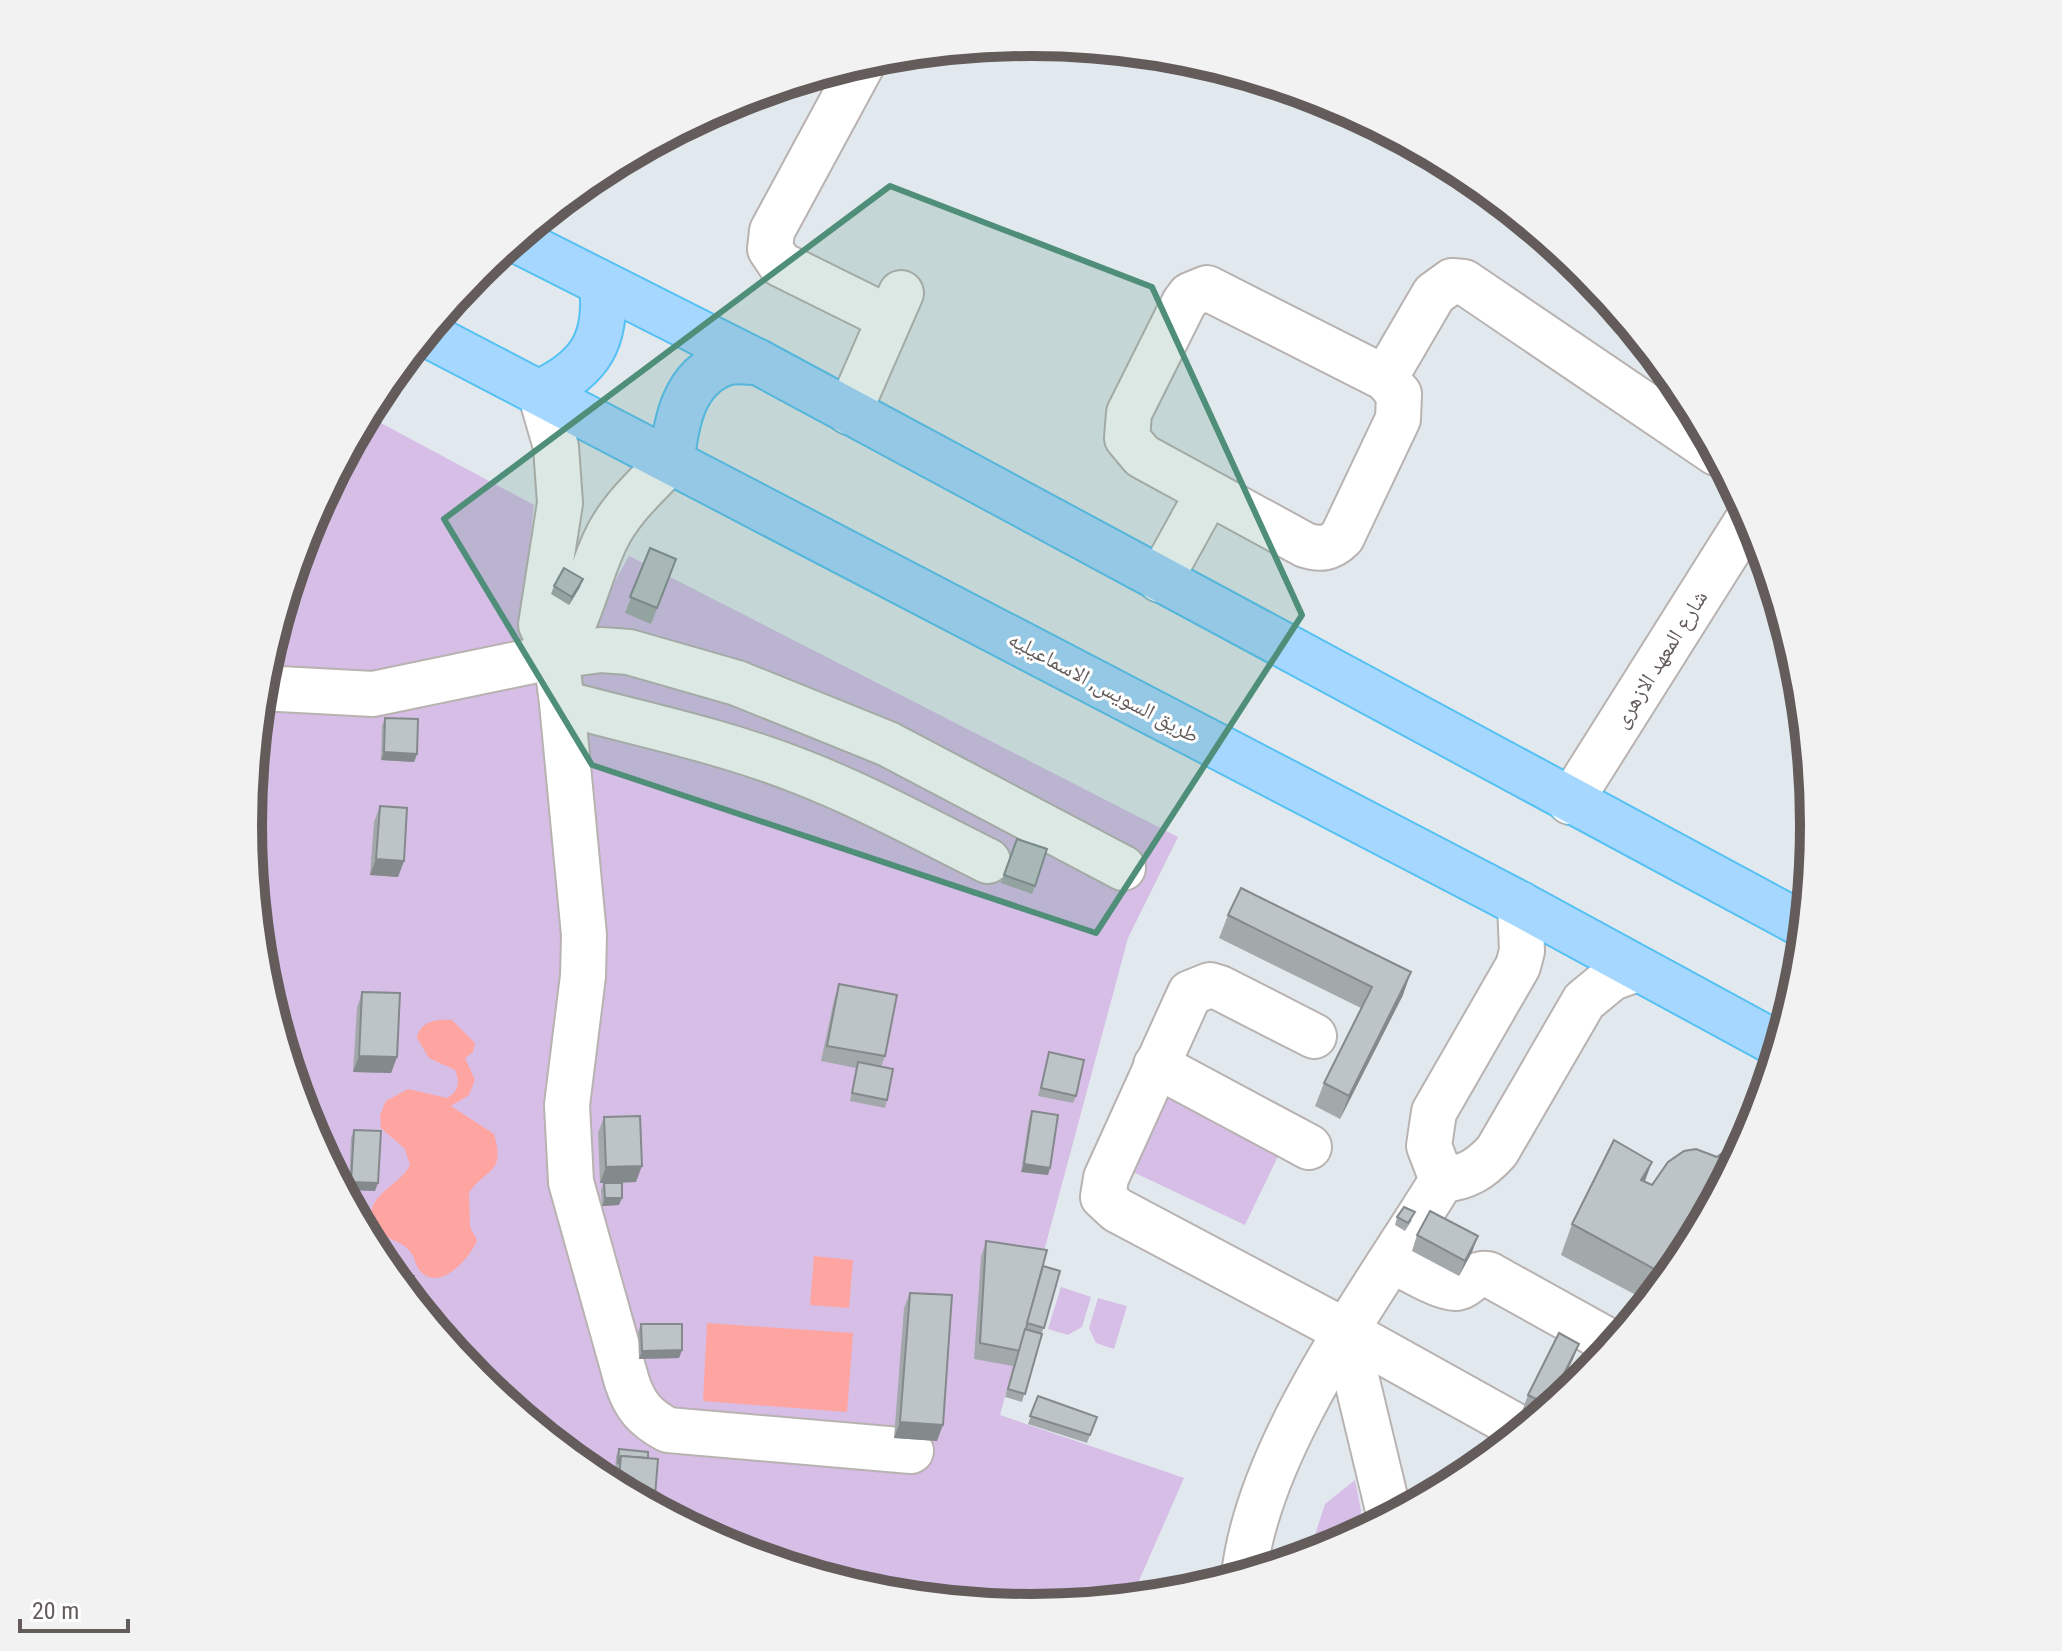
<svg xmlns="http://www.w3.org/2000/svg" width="2062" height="1651" font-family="'Roboto Condensed','Noto Naskh Arabic',sans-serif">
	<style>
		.green { fill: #d6bee6 }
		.water { fill: #ffa5a1 }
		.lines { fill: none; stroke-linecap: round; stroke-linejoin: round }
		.minor-casing { stroke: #b8b2b0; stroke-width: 48 }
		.major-casing { stroke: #56c1f3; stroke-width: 48 }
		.minor { stroke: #fff; stroke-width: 44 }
		.major { stroke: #a6d8ff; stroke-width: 44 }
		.wall { fill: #a3a9ab }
		.shaded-wall { fill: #84898b }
		.building { fill: #bdc4c7; stroke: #84898b; stroke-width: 2 }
		.marked { fill: #4f8e78; fill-opacity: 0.2; stroke: #4f8e78; stroke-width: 6; stroke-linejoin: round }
		.labels { text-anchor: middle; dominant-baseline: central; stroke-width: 6; stroke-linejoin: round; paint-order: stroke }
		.street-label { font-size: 22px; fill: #635c5b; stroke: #fff }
		.rim { fill: none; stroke: #635c5b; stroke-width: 10 }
	</style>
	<rect width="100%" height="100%" fill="#e2e9ee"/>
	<!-- green -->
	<g class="green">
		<path d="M366 415 534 505 529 551 607 595 629 556 1178 837 1128 938 1000 1415 1184 1478 1131 1599 1031 1609 878 1594 731 1549 595 1477 477 1379 379 1260 307 1125 262 978 248 825 263 672 307 525Z"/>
		<path d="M1168 1094 1282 1148 1245 1225 1131 1171Z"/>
		<path d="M1061 1287 1091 1297 1082 1327 1068 1335 1048 1329Z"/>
		<path d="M1098 1298 1127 1306 1114 1349 1096 1343 1089 1328Z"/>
		<path d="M1355 1480 1361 1510 1359 1534 1330 1550 1301 1559 1316 1532 1325 1504Z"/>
	</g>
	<!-- water -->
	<g class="water">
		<path d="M452 1020 475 1043 473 1052 465 1058 475 1080 469 1095 451 1106 494 1134C506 1175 485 1168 469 1193L470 1227 477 1240C471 1257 440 1293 420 1271 415 1265 415 1256 408 1249 399 1240 385 1239 376 1230 357 1197 400 1187 410 1165L405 1149 381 1128 380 1115 386 1101 408 1089 447 1098C459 1091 460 1082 455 1070L429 1058 417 1038C420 1021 437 1019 452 1020Z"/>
		<path d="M814 1256 853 1260 849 1308 810 1305Z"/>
		<path d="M707 1323 853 1333 847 1412 703 1401Z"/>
	</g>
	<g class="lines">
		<defs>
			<g id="minor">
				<path d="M864 61 772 231 770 249 780 264 889 318"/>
				<path d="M1207 288 1385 378 1399 394 1398 419 1342 537C1330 549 1320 550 1305 545L1142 456 1127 438 1129 413 1184 303 1190 295Z"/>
				<path d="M1385 378 1434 294 1452 281 1464 282 1716 453"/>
				<path d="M540 392 556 447 560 503 541 625 556 656 562 703 584 935 583 976 567 1105 571 1182 627 1382C635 1406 645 1418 668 1430L911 1451"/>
				<path d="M849 412 901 293"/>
				<path d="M1160 580 1208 493"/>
				<path d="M556 656C580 621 587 580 605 541 620 508 648 485 672 459"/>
				<path d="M261 688 373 694 556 656 601 650 629 652 737 683 888 744 1123 868"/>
				<path d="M562 703C641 724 723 741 799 771 864 796 926 830 988 861"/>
				<path d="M1570 802 1750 516"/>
				<path d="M1520 904 1522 951 1518 966 1434 1112 1429 1146 1442 1180C1466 1178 1481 1169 1497 1151L1584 1001 1612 978 1637 969"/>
				<path d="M1314 1036 1220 988 1210 985 1190 993 1106 1178 1103 1197 1117 1210 1345 1331 1523 1430"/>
				<path d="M1156 1065 1309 1147"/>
				<path d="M1392 1260C1405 1267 1442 1289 1455 1288 1469 1287 1472 1272 1488 1274L1614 1344"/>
				<path d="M1345 1331 1390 1518"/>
				<path d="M1244 1576C1258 1445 1374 1291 1442 1180"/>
			</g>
			<g id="major">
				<path d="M516 240 758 362 1805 926"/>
				<path d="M426 334 1520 904 1779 1045"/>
				<path d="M540 392C590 369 608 340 602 285"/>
				<path d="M672 459C676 422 684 377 725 363 734 360 748 362 758 362"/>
			</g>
		</defs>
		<!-- minor casing -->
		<use href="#minor" class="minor-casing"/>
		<!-- major casing -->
		<use href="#major" class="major-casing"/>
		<!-- minor -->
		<use href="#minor" class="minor"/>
		<!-- major -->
		<use href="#major" class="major"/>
	</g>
	<!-- wall -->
	<g class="wall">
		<path d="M650 548 676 559 651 624 625 613Z"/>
		<path d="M554 586 580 587 569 605 551 594Z"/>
		<path d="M385 718 417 754 414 762 381 760 382 726Z"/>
		<path d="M380 806 404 861 398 877 370 875 374 822Z"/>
		<path d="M1017 839 1035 886 1032 894 1001 883Z"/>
		<path d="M1228 915 1403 995 1340 1119 1315 1106 1324 1083 1361 1008 1219 938Z"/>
		<path d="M839 984 885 1056 881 1067 887 1100 885 1108 850 1101 856 1068 821 1061 834 1000Z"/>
		<path d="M362 992 397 1057 391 1073 353 1072 357 1008Z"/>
		<path d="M1049 1052 1076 1096 1073 1103 1038 1096Z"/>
		<path d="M1032 1111 1048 1175 1021 1172 1029 1119Z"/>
		<path d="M604 1117 636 1182 622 1183 619 1205 602 1206 601 1190 604 1183H600L598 1133Z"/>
		<path d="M354 1130 375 1191 349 1190 351 1138Z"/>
		<path d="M1717 1157 1682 1261 1649 1302 1561 1255 1572 1224 1645 1182 1652 1185Z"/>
		<path d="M1397 1217 1412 1220 1405 1231 1395 1225Z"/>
		<path d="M1417 1235 1478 1236 1472 1252 1459 1276 1412 1251Z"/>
		<path d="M986 1241 1043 1266 1060 1271 1022 1402 1005 1397 1013 1366 974 1359 981 1257Z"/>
		<path d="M910 1293 937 1441 894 1438 904 1308Z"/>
		<path d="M641 1324 682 1350 679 1358 639 1359 638 1332Z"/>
		<path d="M1579 1344 1573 1359 1548 1410 1538 1418 1522 1411 1528 1395Z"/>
		<path d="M1038 1396 1097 1417 1087 1443 1028 1424Z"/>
		<path d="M619 1449 648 1458 654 1508 612 1486 615 1472 616 1457Z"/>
	</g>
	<!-- shaded-wall -->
	<g class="shaded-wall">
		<path d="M583 579 580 587 569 605 572 597Z"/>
		<path d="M384 752 417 754 414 762 381 760Z"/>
		<path d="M376 859 404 861 398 877 370 875Z"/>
		<path d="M1411 972 1403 995 1340 1119 1349 1096Z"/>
		<path d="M359 1056 397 1057 391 1073 353 1072Z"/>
		<path d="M1652 1162 1641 1192V1180Z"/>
		<path d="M1024 1164 1050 1168 1048 1175 1021 1172Z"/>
		<path d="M642 1166 636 1182 600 1183 606 1167Z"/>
		<path d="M351 1182 378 1183 375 1191 349 1190Z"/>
		<path d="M605 1198H622L619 1205 602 1206Z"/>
		<path d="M1478 1236 1472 1252 1459 1276 1465 1261Z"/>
		<path d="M1579 1344 1573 1359 1548 1410 1546 1412Z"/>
		<path d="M682 1350 679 1358 639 1359 642 1351Z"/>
		<path d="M900 1422 943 1425 937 1441 894 1438Z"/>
	</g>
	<!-- building -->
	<g class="building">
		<path d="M650 548 676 559 657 608 630 597Z"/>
		<path d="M564 568 583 579 572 597 554 586Z"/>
		<path d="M385 718 418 719 417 754 384 752Z"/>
		<path d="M380 806 407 808 404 861 376 859Z"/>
		<path d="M1017 839 1047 849 1035 886 1004 875Z"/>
		<path d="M1241 888 1411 972 1349 1096 1324 1083 1372 987 1228 915Z"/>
		<path d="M839 984 897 995 885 1056 827 1046Z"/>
		<path d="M362 992 400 993 397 1057 359 1056Z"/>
		<path d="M1049 1052 1084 1060 1076 1096 1041 1088Z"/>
		<path d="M858 1062 893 1069 887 1100 852 1093Z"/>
		<path d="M1032 1111 1058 1115 1050 1168 1024 1164Z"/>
		<path d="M640 1116 642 1166 606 1167 604 1117Z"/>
		<path d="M354 1130 381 1131 378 1183 351 1182Z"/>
		<path d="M1614 1140 1652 1162 1641 1180 1652 1185 1668 1162 1684 1151 1696 1149 1717 1157 1733 1145 1746 1142 1682 1261 1669 1277 1572 1224Z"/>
		<path d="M604 1183H622V1198H605Z"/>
		<path d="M1404 1207 1415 1212 1408 1223 1397 1217Z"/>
		<path d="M1430 1211 1478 1236 1465 1261 1417 1235Z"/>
		<path d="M986 1241 1047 1250 1020 1351 980 1343Z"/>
		<path d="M1043 1266 1060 1271 1044 1328 1027 1323Z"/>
		<path d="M391 1275 414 1276 412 1300Z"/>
		<path d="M910 1293 952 1295 943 1425 900 1422Z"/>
		<path d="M641 1324H682V1350L642 1351Z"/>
		<path d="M1025 1329 1042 1334 1025 1394 1008 1389Z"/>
		<path d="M1559 1333 1579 1344 1548 1405 1528 1395Z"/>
		<path d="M1038 1396 1097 1417 1090 1435 1030 1416Z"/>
		<path d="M619 1449 648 1452V1458L621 1456 618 1464Z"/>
		<path d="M621 1456 658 1459 654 1508 618 1489Z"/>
	</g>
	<!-- marked area -->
	<path class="marked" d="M890 186 1152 287 1302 615 1096 933 592 765 444 519Z"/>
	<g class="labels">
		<!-- street labels -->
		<g class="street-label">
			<text transform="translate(1660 659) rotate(-58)">شارع المعهد الازهرى</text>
			<text transform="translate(1104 687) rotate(28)">طريق السويس, الاسماعيليه</text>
		</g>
	</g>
	<!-- crop -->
	<path d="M0 0H2062V1651H0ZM262 825a769 769 0 1 1 1538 0a769 769 0 1 1-1538 0Z" fill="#f3f2f2" fill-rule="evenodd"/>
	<path class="rim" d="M262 825a769 769 0 1 1 1538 0a769 769 0 1 1-1538 0Z"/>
	<!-- scale -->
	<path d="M20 1619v12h108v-12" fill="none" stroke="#635c5b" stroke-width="4"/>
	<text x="32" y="1619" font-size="24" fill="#635c5b" stroke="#ffffff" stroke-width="6" paint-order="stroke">20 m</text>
</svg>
